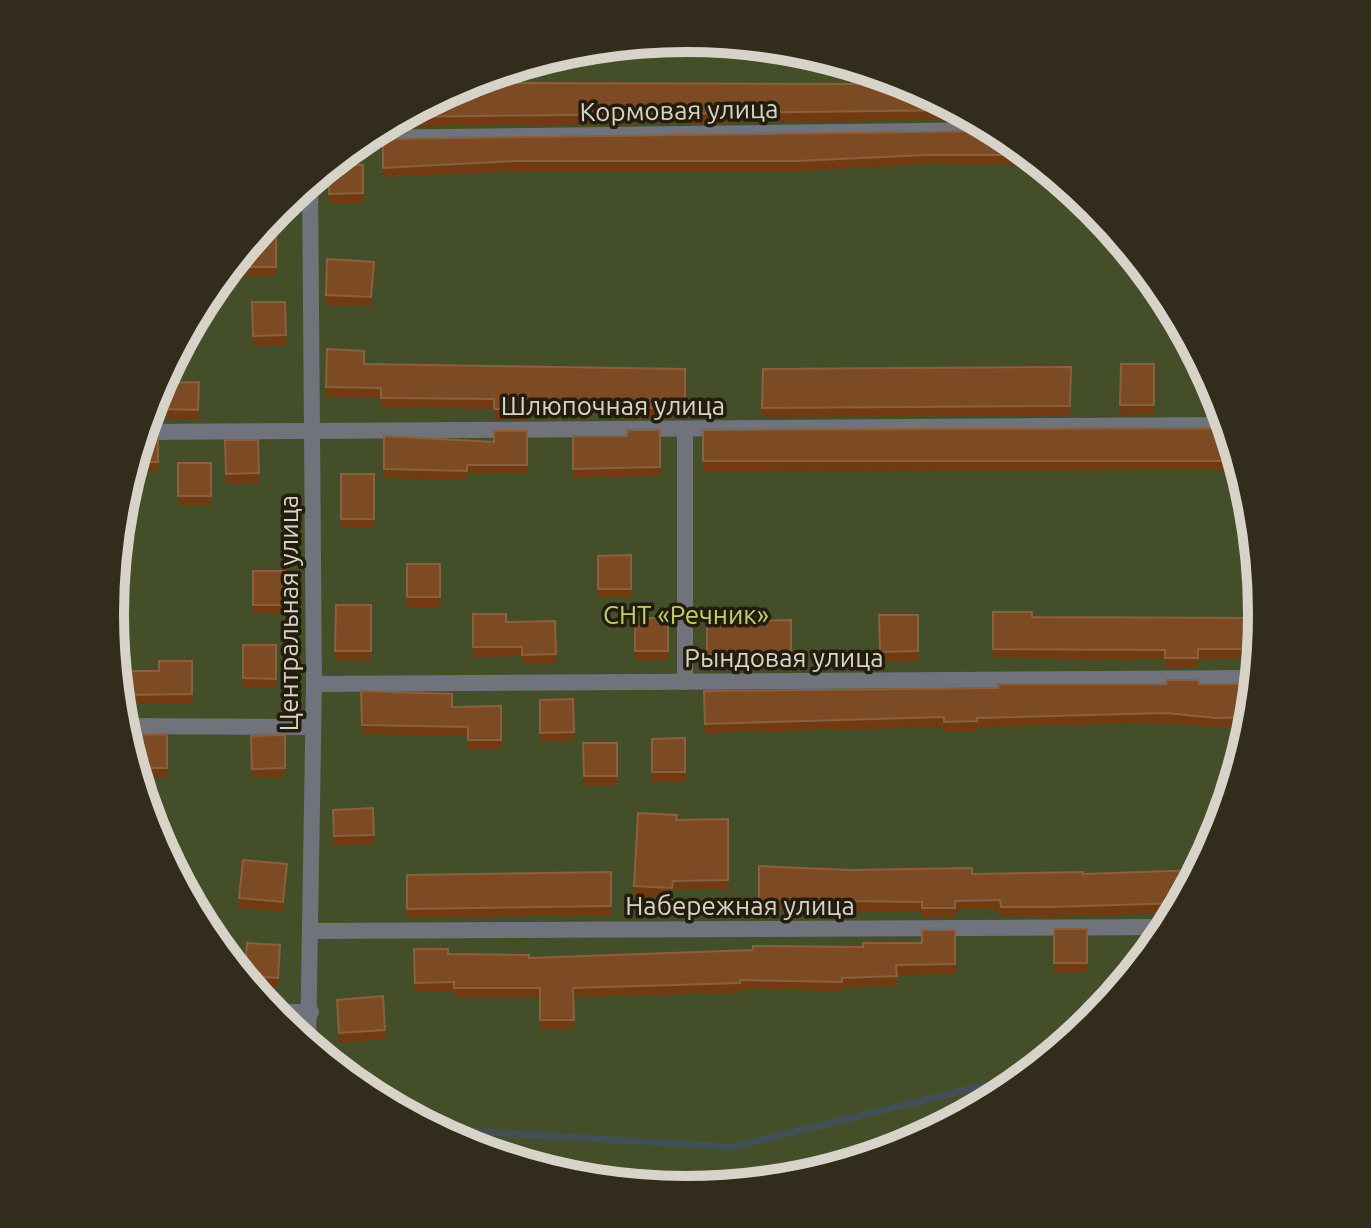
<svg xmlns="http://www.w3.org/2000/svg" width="1371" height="1228" font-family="Ubuntu,sans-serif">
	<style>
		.green { fill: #444e28 }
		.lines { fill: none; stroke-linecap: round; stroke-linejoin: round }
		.stream { stroke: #424f55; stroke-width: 7 }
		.minor { stroke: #70737b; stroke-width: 16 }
		.tertiary { stroke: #70737b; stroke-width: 16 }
		.wall { fill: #713a10 }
		.shaded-wall { fill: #512b0a }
		.building { fill: #7c4b24; stroke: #8a603e; stroke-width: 2 }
		.labels { text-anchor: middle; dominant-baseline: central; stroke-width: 7; stroke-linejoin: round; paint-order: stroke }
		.street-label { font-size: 26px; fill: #d8d3c9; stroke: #241d0d }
		.park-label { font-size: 26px; fill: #b9d271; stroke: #241d0d }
		.rim { fill: none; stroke: #d8d3c9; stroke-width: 10 }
	</style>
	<rect width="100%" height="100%" fill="#2e2616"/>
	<!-- green -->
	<circle class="green" cx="685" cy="614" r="574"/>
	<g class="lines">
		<!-- stream -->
		<path class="stream" d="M433 1129 732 1147 1028 1075"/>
		<!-- minor -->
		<g class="minor">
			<path d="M362 138 996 130"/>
			<path d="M685 430V682"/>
			<path d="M142 432 1227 425"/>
			<path d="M314 684 1255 678"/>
			<path d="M121 726 311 727"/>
			<path d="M312 931 1168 927"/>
			<path d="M271 1012H311"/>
			<path d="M649 1186 779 1177 881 1154"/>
		</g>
		<!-- tertiary -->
		<path class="tertiary" d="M308 1046 314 684 310 181"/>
	</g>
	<!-- wall -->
	<g class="wall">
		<path d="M463 83 910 84 976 119 390 127V122Z"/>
		<path d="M1006 135 1041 165 927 164 797 171H517L383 177V139Z"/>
		<rect x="329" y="165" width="34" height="38"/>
		<path d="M276 234V276L243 277V250Z"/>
		<path d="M327 259 374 271 371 306 326 305Z"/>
		<path d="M252 302H285L286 345H253Z"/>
		<path d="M327 349 364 364 685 369V411H660V418H627V411L527 410V419H494V409L381 407V397H326Z"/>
		<path d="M1121 364H1154V414L1120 415Z"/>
		<path d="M1071 367 1070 415 762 417 763 369Z"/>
		<path d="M199 382 198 420 158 418 145 422 154 393Z"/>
		<path d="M1228 428 1241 470 703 471V430Z"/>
		<path d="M660 430V476L573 478V436H627Z"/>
		<path d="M527 431V474H467V480L384 478V436L494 442Z"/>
		<path d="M142 432 158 433V472H130Z"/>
		<path d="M225 440H258L259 483H226Z"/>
		<rect x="178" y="463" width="33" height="43"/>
		<rect x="341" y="474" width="33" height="54"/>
		<path d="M631 555V598H598V556Z"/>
		<rect x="407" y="564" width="33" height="43"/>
		<rect x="253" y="571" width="33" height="43"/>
		<path d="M336 605H371V661L335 660Z"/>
		<path d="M993 612 1032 617 1261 618 1257 658 1198 659V667L1165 668V660L993 658Z"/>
		<path d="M473 614 506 622 555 621 556 664H522V656L473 657Z"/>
		<path d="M879 615H918V661H880Z"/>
		<path d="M635 618H668V660L635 661Z"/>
		<path d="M791 620V663L707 665V622Z"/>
		<path d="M243 645H276V688L243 687Z"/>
		<path d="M192 661V703L129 704V715L120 716 115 671H159Z"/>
		<path d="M1166 684H1255L1250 726 1216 727 1166 723 977 727V731H944V727L705 733 704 691 998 688Z"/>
		<path d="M361 691 452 707 501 706V749H468V736L362 734Z"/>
		<path d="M573 699 574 742H540V700Z"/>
		<path d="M120 725 129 735 167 734V777L136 778Z"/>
		<path d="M285 735V778H252L251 736Z"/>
		<path d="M685 738V781L652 782V739Z"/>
		<path d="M583 743H617V785L584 786Z"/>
		<path d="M373 808 374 844 334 846 333 810Z"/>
		<path d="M728 819V890H673L672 898 634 896V886L676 820Z"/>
		<path d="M759 866 972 874H1083L1199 870 1176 913 1053 917 1001 916 1000 910H955V917H922V912L759 909Z"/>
		<path d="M611 872V915L407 918V875Z"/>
		<path d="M287 873 283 912 239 908V898Z"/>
		<path d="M1054 929H1087V972L1054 973Z"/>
		<path d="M955 930V974L897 975V986L842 987V991L740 989V993L573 997 574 1030H540V997H454V992H415L414 949 448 954 529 958 863 947 922 943Z"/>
		<path d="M247 943 280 954 278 987 249 986 245 981Z"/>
		<path d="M337 1000 385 1030V1039L339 1043Z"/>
	</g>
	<!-- shaded-wall -->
	<path class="shaded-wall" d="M158 409V418L145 422 148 412Z"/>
	<!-- building -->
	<g class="building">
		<path d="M463 83 910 84 959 110 399 117Z"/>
		<path d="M997 131 1006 135 1030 155H927L797 161H517L383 168V139Z"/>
		<path d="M329 165H363V193L329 194Z"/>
		<path d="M256 234H276V267H243V250Z"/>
		<path d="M327 259 374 262 371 297 326 295Z"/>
		<path d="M252 302H285L286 335 253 336Z"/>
		<path d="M327 349 364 351V364L685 369V402H660V408H627V402L527 400V409H494V399L381 398V388L326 387Z"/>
		<path d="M1121 364H1154V405H1120Z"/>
		<path d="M1071 367 1070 406 762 408 763 369Z"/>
		<path d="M199 382 198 410 158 409 148 412 154 393 159 383Z"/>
		<path d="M1228 428 1238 461H703V430Z"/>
		<path d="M627 430H660V467L573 469V436H627Z"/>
		<path d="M494 431H527V465H467V471L384 469V436L494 442Z"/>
		<path d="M142 432 158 433V462H133Z"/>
		<path d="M225 440H258L259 473 226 474Z"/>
		<rect x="178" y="463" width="33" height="33"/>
		<rect x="341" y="474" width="33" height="45"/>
		<path d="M631 555V589H598V556Z"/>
		<rect x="407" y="564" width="33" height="33"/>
		<rect x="253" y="571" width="33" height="34"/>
		<path d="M336 605H371V651H335Z"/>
		<path d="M993 612H1032V617L1261 618 1258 649H1198V658H1165V650L993 649Z"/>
		<path d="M473 614H506V622L555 621 556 654 522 655V647H473Z"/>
		<path d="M879 615H918V651L880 652Z"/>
		<rect x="635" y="618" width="33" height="33"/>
		<path d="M791 620V654L707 655V622Z"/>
		<path d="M243 645H276V679L243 678Z"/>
		<path d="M159 661H192V694L129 695V706H119L115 671H159Z"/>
		<path d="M1166 680H1198L1199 684H1255L1251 717 1216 718 1166 713 977 718V721L944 722V717L705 724 704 691 998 688V684H1166Z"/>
		<path d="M361 691 452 694V707L501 706V740H468V727L362 725Z"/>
		<path d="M573 699 574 732 540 733V700Z"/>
		<path d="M120 725 129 728V735L167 734V768H134V763H132Z"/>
		<path d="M285 735V768L252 769 251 736Z"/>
		<path d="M685 738V772H652V739Z"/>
		<path d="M583 743H617V776H584Z"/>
		<path d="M373 808 374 835 334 836 333 810Z"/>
		<path d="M638 813 677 815 676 820 728 819V880L673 881 672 888 634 886Z"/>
		<path d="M243 860 287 864 283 902 239 898Z"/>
		<path d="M759 866 849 870 972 868V874L1083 872V874L1199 870 1181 903 1053 907H1001L1000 900 955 901V908H922V902L759 900Z"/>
		<path d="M611 872V906L407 909V875Z"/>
		<path d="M174 873 192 874 189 899H188Z"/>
		<rect x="1054" y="929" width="33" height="34"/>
		<path d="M922 930H955V964L896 965 897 976 842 978V982L740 980V983L573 988 574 1020H540V988H454V982L415 983 414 949H448V954L529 955V958L753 950V946L863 947V943H922Z"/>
		<path d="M247 943 280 945 278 978 245 976Z"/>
		<path d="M383 996 385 1030 339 1033 337 1000Z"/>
	</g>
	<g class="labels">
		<!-- street labels -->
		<g class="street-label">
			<text transform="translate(679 110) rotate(-1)">Кормовая улица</text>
			<text x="613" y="405">Шлюпочная улица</text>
			<text transform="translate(288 613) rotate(-90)">Центральная улица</text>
			<text x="784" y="657">Рындовая улица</text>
			<text x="740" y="905">Набережная улица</text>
		</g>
		<!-- park labels -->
		<g class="park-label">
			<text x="686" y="614">СНТ «Речник»</text>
		</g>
	</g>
	<!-- crop -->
	<path d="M0 0H1371V1228H0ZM124 614a562 562 0 1 1 1124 0a562 562 0 1 1-1124 0Z" fill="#322c1c" fill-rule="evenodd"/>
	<path class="rim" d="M124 614a562 562 0 1 1 1124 0a562 562 0 1 1-1124 0Z"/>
</svg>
